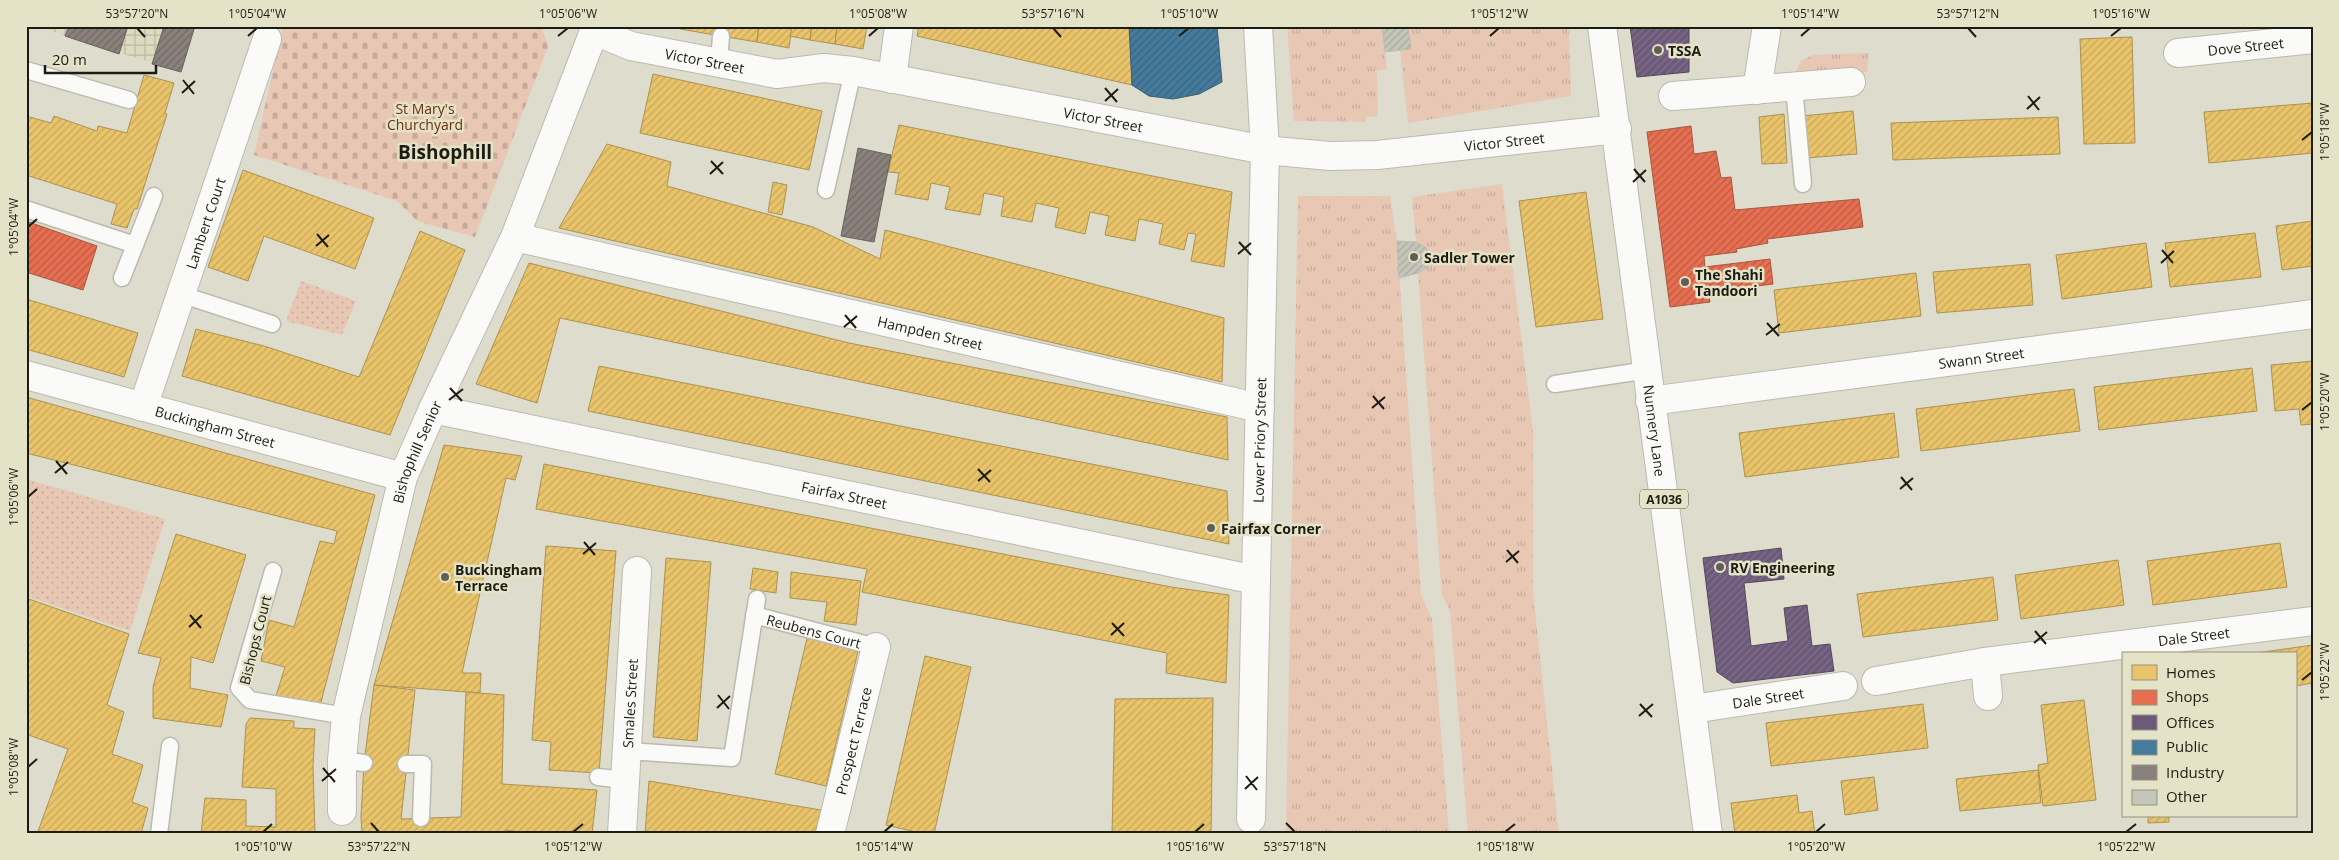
<svg xmlns="http://www.w3.org/2000/svg" width="2339" height="860" font-family="'Open Sans',sans-serif">
	<style>
		.industrial { fill: url(#industrial-grid) }
		.grass { fill: url(#grass-tufts) }
		.cemetery { fill: url(#cemetery-stones) }
		.garden { fill: url(#garden-dots) }
		.homes { fill: url(#homes-hatch); stroke: #ac9250 }
		.shops { fill: url(#shops-hatch); stroke: #aa563e }
		.offices { fill: url(#offices-hatch); stroke: #55475b }
		.public { fill: url(#public-hatch); stroke: #395e73 }
		.industry { fill: url(#industry-hatch); stroke: #69635c }
		.building { fill: url(#building-hatch); stroke: #bcbeb3 }
		.lines { fill: none; stroke-linecap: round; stroke-linejoin: round }
		.lane-casing { stroke: #bcbaaf; stroke-width: 19 }
		.street-casing { stroke: #bcbaaf; stroke-width: 30 }
		.primary-casing { stroke: #bcbaaf; stroke-width: 30 }
		.lane { stroke: #fafaf8; stroke-width: 16 }
		.street { stroke: #fafaf8; stroke-width: 28 }
		.primary { stroke: #fafaf8; stroke-width: 28 }
		.ticks { fill: none; stroke: #1d1c12; stroke-width: 2 }
		.poi-dot { fill: #615f53; stroke: #e4e2c7; stroke-width: 2 }
		.labels { text-anchor: middle; dominant-baseline: central; stroke-width: 5; stroke-linejoin: round; paint-order: stroke }
		.shield { fill: #e4e2c7; stroke: #595748; stroke-width: 1 }
		.shield-label { font-size: 12px; font-weight: bold; fill: #1d1c12 }
		.street-label { font-size: 14px; fill: #1d1c12; stroke: #e4e2c7 }
		.poi-label { font-size: 14px; font-weight: bold; fill: #1d1c12; stroke: #e4e2c7; text-anchor: start }
		.park-label { font-size: 14px; fill: #6e2f0f; stroke: #e4e2c7 }
		.district-label { font-size: 19px; font-weight: bold; fill: #1d1c12; stroke: #e4e2c7 }
		.neatline { fill: none; stroke: #1d1c12; stroke-width: 2 }
		.ticks-label { font-size: 12px; text-anchor: middle; fill: #1d1c12 }
	</style>
	<defs>
		<pattern id="industrial-grid" width="8" height="8" patternUnits="userSpaceOnUse" patternTransform="scale(1.25)"><rect width="8" height="8" fill="#dddac0"/><path d="M0 4h8M4 0v8" fill="none" stroke="#bdbaa4"/></pattern>
		<pattern id="grass-tufts" width="24" height="20" patternUnits="userSpaceOnUse" patternTransform="scale(1.25)"><rect width="24" height="20" fill="#e8c8b4"/><path d="M3 7l-1-3M5 7V3M7 7l1-3M15 17l-1-3M17 17v-4M19 17l1-3" fill="none" stroke="#c7ab9a"/></pattern>
		<pattern id="cemetery-stones" width="16" height="16" patternUnits="userSpaceOnUse" patternTransform="scale(1.25)"><rect width="16" height="16" fill="#e8c8b4"/><path d="M2 7V4a2 2 0 0 1 4 0v3zM10 15v-3a2 2 0 0 1 4 0v3z" fill="#c7ab9a"/></pattern>
		<pattern id="garden-dots" width="8" height="8" patternUnits="userSpaceOnUse" patternTransform="scale(1.25)"><rect width="8" height="8" fill="#e8c8b4"/><path d="M2 2h.1M6 6h.1" fill="none" stroke="#c7ab9a" stroke-width="1.8" stroke-linecap="round"/></pattern>
		<pattern id="homes-hatch" width="6" height="6" patternUnits="userSpaceOnUse" patternTransform="scale(1.25)"><rect width="6" height="6" fill="#e9c46a"/><path d="M-1 1l2-2M0 6l6-6M5 7l2-2" fill="none" stroke="#c7a85b"/></pattern>
		<pattern id="shops-hatch" width="6" height="6" patternUnits="userSpaceOnUse" patternTransform="scale(1.25)"><rect width="6" height="6" fill="#e76f51"/><path d="M-1 1l2-2M0 6l6-6M5 7l2-2" fill="none" stroke="#bb5a42"/></pattern>
		<pattern id="offices-hatch" width="6" height="6" patternUnits="userSpaceOnUse" patternTransform="scale(1.25)"><rect width="6" height="6" fill="#6d597a"/><path d="M-1 1l2-2M0 6l6-6M5 7l2-2" fill="none" stroke="#80728a"/></pattern>
		<pattern id="public-hatch" width="6" height="6" patternUnits="userSpaceOnUse" patternTransform="scale(1.25)"><rect width="6" height="6" fill="#457b9d"/><path d="M-1 1l2-2M0 6l6-6M5 7l2-2" fill="none" stroke="#39647f"/></pattern>
		<pattern id="industry-hatch" width="6" height="6" patternUnits="userSpaceOnUse" patternTransform="scale(1.25)"><rect width="6" height="6" fill="#8a817c"/><path d="M-1 1l2-2M0 6l6-6M5 7l2-2" fill="none" stroke="#706964"/></pattern>
		<pattern id="building-hatch" width="6" height="6" patternUnits="userSpaceOnUse" patternTransform="scale(1.25)"><rect width="6" height="6" fill="#c4c6ba"/><path d="M-1 1l2-2M0 6l6-6M5 7l2-2" fill="none" stroke="#a8aa9f"/></pattern>
	</defs>
	<rect width="100%" height="100%" fill="#dedccd"/>
	<!-- industrial -->
	<path class="industrial" d="M35 26H195L181 72Z"/>
	<!-- grass -->
	<g class="grass">
		<path d="M1287 26H1382L1387 69 1377 71 1378 116 1366 117V122L1294 121Z"/>
		<path d="M1408 26H1569L1571 96 1408 123 1400 51 1411 49Z"/>
		<path d="M1869 53 1867 72 1794 75 1801 61 1813 55Z"/>
		<path d="M1502 184 1533 431V592L1559 834H1468L1450 610 1442 596 1418 273C1437 262 1434 251 1416 242L1412 197Z"/>
		<path d="M1298 196H1390L1397 241 1421 594 1432 619 1449 834H1286Z"/>
	</g>
	<!-- cemetery -->
	<path class="cemetery" d="M283 26H541L548 47 475 237 417 221 397 201 254 155Z"/>
	<!-- garden -->
	<g class="garden">
		<path d="M301 281 356 301 342 335 286 321Z"/>
		<path d="M26 479 165 519 130 631 26 596Z"/>
	</g>
	<!-- homes -->
	<g class="homes">
		<path d="M680 26H728L727 37 680 29Z"/>
		<path d="M728 26H759L757 42 727 37Z"/>
		<path d="M759 26H792L789 48 757 42Z"/>
		<path d="M792 26H812L810 40 790 36Z"/>
		<path d="M812 26H837L835 44 810 40Z"/>
		<path d="M837 26H867L863 49 835 44Z"/>
		<path d="M919 26H1119L1130 28 1132 85 917 36Z"/>
		<path d="M2132 37 2135 143 2084 144 2080 39Z"/>
		<path d="M653 74 822 111 809 170 640 133Z"/>
		<path d="M144 75 174 83 165 113 167 114 137 209H134L127 228 111 224 117 204 26 175V116L51 123 54 116 97 131 98 126 127 133Z"/>
		<path d="M2313 103V153L2209 163 2204 112Z"/>
		<path d="M1853 111 1857 154 1806 158 1802 116Z"/>
		<path d="M1784 114 1787 163 1762 164 1759 117Z"/>
		<path d="M2058 117 2060 154 1893 160 1891 123Z"/>
		<path d="M899 125 1232 192 1224 267 1191 261 1196 234 1188 233 1184 250 1159 244 1163 224 1139 219 1135 241 1105 235 1109 216 1090 212 1085 234 1055 227 1059 208 1036 203 1032 222 1001 216 1004 197 984 193 980 215 945 209 950 187 931 183 928 200 895 194 899 173 888 172Z"/>
		<path d="M607 144 671 162 667 186 813 227 880 259 885 230 1224 318 1222 382 559 228Z"/>
		<path d="M243 170 374 218 355 269 264 236 248 281 208 267Z"/>
		<path d="M773 182 787 185 782 215 768 212Z"/>
		<path d="M1586 192 1603 319 1536 327 1519 201Z"/>
		<path d="M2313 221V266L2282 270 2276 226Z"/>
		<path d="M420 231 465 250 390 435 182 376 196 329 264 346 359 377Z"/>
		<path d="M2255 233 2261 277 2170 287 2165 243Z"/>
		<path d="M2146 243 2152 287 2062 299 2056 255Z"/>
		<path d="M529 263 849 343 1227 417 1228 460 560 318 537 403 476 384Z"/>
		<path d="M2030 264 2033 305 1937 313 1933 272Z"/>
		<path d="M1916 273 1921 316 1779 333 1774 290Z"/>
		<path d="M26 299 138 333 124 377 26 349Z"/>
		<path d="M2313 361V424L2301 425 2299 409 2275 411 2271 365Z"/>
		<path d="M599 366 1227 491 1229 544 588 411Z"/>
		<path d="M2252 368 2257 411 2099 430 2094 387Z"/>
		<path d="M2074 389 2080 431 1921 451 1916 409Z"/>
		<path d="M26 397 375 495 320 706 276 696 285 667 261 661 269 620 294 627 320 541 334 544 337 531 26 453Z"/>
		<path d="M1894 413 1899 457 1745 477 1739 433Z"/>
		<path d="M444 445 522 456 515 480 506 478 462 673H481L480 693 374 685Z"/>
		<path d="M544 464 1171 587 1229 595 1226 683 1166 673 1167 653 862 592 867 569 536 509Z"/>
		<path d="M176 534 246 555 213 663 191 657 190 688 228 695 221 727 153 718V687L161 658 138 653Z"/>
		<path d="M2280 543 2287 587 2153 605 2147 561Z"/>
		<path d="M546 546 616 551 599 773 549 770 551 742 532 740Z"/>
		<path d="M666 558 711 562 697 741 653 737Z"/>
		<path d="M2118 560 2124 605 2021 619 2015 575Z"/>
		<path d="M753 568 778 572 776 593 750 589Z"/>
		<path d="M791 572 861 581 856 625 824 621 827 602 790 598Z"/>
		<path d="M1993 577 1998 620 1863 637 1857 594Z"/>
		<path d="M26 598 129 634 107 705 124 712 112 754 143 765 132 802 148 808 141 834H37L68 749 26 734Z"/>
		<path d="M808 634 859 647 826 786 775 774Z"/>
		<path d="M2313 645V683L2295 686V654H2249Z"/>
		<path d="M925 656 971 667 934 834H924L886 825Z"/>
		<path d="M374 685 415 690 401 819 461 817 466 692 504 695 502 784 597 790 592 834H533L506 830 505 834H362L361 817 364 763Z"/>
		<path d="M1213 698 1211 834H1112L1115 699Z"/>
		<path d="M2084 700 2096 800 2043 806 2038 765 2048 763 2041 705Z"/>
		<path d="M1923 704 1928 748 1771 766 1766 723Z"/>
		<path d="M250 718 294 721V728L315 729 313 766 315 834H201L205 798 246 800V826L276 827V789L242 787 246 724Z"/>
		<path d="M2038 770 2041 803 1960 811 1956 779Z"/>
		<path d="M1874 777 1878 810 1845 815 1841 781Z"/>
		<path d="M649 781 821 810 815 834H645Z"/>
		<path d="M1797 795 1799 813 1812 811 1815 834H1735L1731 803Z"/>
		<path d="M2148 816H2169V822L2148 823Z"/>
	</g>
	<!-- shops -->
	<g class="shops">
		<path d="M1691 126 1694 154 1716 151 1721 178 1731 177 1735 210 1859 199 1863 227 1767 239 1768 243 1736 249 1737 252 1704 256 1705 267 1770 259 1773 284 1708 292 1710 302 1670 307 1647 132Z"/>
		<path d="M26 221 97 246 83 290 26 272Z"/>
	</g>
	<!-- offices -->
	<g class="offices">
		<path d="M1630 26H1689V72L1637 77Z"/>
		<path d="M1781 548 1784 579 1744 583 1751 646 1788 641 1784 608 1807 605 1812 646 1830 644 1834 671 1733 683 1717 672 1703 558Z"/>
	</g>
	<!-- public -->
	<path class="public" d="M1129 26H1217L1222 82 1199 94 1173 99 1149 96 1132 85Z"/>
	<!-- industry -->
	<g class="industry">
		<path d="M69 26H128L119 54 65 36Z"/>
		<path d="M164 26H195L181 72 152 64Z"/>
		<path d="M858 148 891 155 874 242 841 236Z"/>
	</g>
	<!-- building -->
	<g class="building">
		<path d="M1382 26H1408L1411 49 1385 52Z"/>
		<path d="M1397 241 1416 242 1425 247 1430 253 1432 261 1428 267 1418 273 1399 278Z"/>
	</g>
	<g class="lines">
		<defs>
			<g id="lane">
				<path d="M719 62 721 36"/>
				<path d="M26 70 129 100"/>
				<path d="M1794 87 1803 184"/>
				<path d="M826 190 853 71"/>
				<path d="M26 209 135 245 154 196"/>
				<path d="M122 278 135 245"/>
				<path d="M180 294 272 324"/>
				<path d="M1555 384 1648 370"/>
				<path d="M273 571 239 688 250 700 346 716"/>
				<path id="s1" d="M754 615 876 647"/>
				<path d="M628 751 732 758 757 599"/>
				<path d="M342 760 364 763"/>
				<path d="M406 764H423L421 818"/>
				<path d="M598 777 624 780"/>
				<path d="M159 834 170 746"/>
			</g>
			<g id="street">
				<path id="s2" d="M595 31 631 46 777 74 824 68 853 71 1265 150 1330 156 1377 155 1617 129"/>
				<path id="s3" d="M2178 53 2313 39"/>
				<path d="M892 79 899 26"/>
				<path d="M1757 90 1767 26"/>
				<path d="M1673 96 1851 82"/>
				<path id="s4" d="M515 237 1260 408"/>
				<path id="s5" d="M26 375 403 477"/>
				<path id="s6" d="M1650 401 2313 314"/>
				<path id="s7" d="M143 407 267 39"/>
				<path id="s8" d="M433 409 1256 580"/>
				<path d="M1985 662 1988 696"/>
				<path id="s9" d="M1876 681 1985 662 2313 621"/>
				<path id="s10" d="M1693 709 1843 686"/>
				<path id="s11" d="M342 811V760L346 716 403 477 433 409 515 237 596 26"/>
				<path id="s12" d="M1251 819 1265 150 1258 26"/>
				<path id="s13" d="M622 834 637 571"/>
				<path id="s14" d="M830 834 876 647"/>
			</g>
			<g id="primary">
				<path id="s15" d="M1602 26 1708 834"/>
			</g>
		</defs>
		<!-- lane casing -->
		<use href="#lane" class="lane-casing"/>
		<!-- street casing -->
		<use href="#street" class="street-casing"/>
		<!-- primary casing -->
		<use href="#primary" class="primary-casing"/>
		<!-- lane -->
		<use href="#lane" class="lane"/>
		<!-- street -->
		<use href="#street" class="street"/>
		<!-- primary -->
		<use href="#primary" class="primary"/>
	</g>
	<!-- ticks -->
	<path class="ticks" d="M137 28 145 37M1053 28 1061 37M1968 28 1976 37M248 36 257 28M558 36 568 28M869 36 878 28M1179 36 1189 28M1490 36 1499 28M1801 36 1810 28M2111 36 2121 28M183 80 194 94M1105 88 1117 102M182 93 195 81M2028 96 2039 110M1105 101 1118 89M2027 109 2040 97M2302 140 2312 132M711 161 723 174M1634 169 1645 182M710 174 723 162M1633 182 1646 170M28 227 37 219M317 234 328 247M1239 242 1251 255M316 246 329 235M2162 250 2173 263M1238 254 1251 243M2161 263 2174 251M845 315 856 328M1767 323 1779 336M844 327 857 316M1766 335 1780 324M450 388 462 401M1373 396 1384 409M449 400 463 389M1372 408 1385 397M2302 410 2312 402M56 461 67 474M978 469 990 482M55 473 68 462M1901 477 1912 490M978 481 991 470M1900 489 1913 478M28 497 37 489M584 542 595 555M1507 550 1518 563M583 554 596 543M1506 562 1519 551M190 615 201 628M1112 623 1124 636M189 627 202 615M2035 631 2046 644M1111 635 1124 623M2034 643 2047 632M2302 680 2312 672M718 695 729 709M1640 704 1652 717M717 708 730 696M1639 716 1653 704M28 767 37 759M323 768 335 782M1246 776 1257 790M322 781 336 769M1245 789 1258 777M371 823 379 832M1286 823 1295 832M263 832 272 824M573 832 583 824M884 832 893 824M1195 832 1204 824M1505 832 1515 824M1816 832 1825 824M2126 832 2136 824"/>
	<!-- markers -->
	<g class="poi-dot">
		<circle cx="1658" cy="50" r="5"/>
		<circle cx="1414" cy="257" r="5"/>
		<circle cx="1685" cy="282" r="5"/>
		<circle cx="1211" cy="528" r="5"/>
		<circle cx="1720" cy="567" r="5"/>
		<circle cx="445" cy="577" r="5"/>
	</g>
	<g class="labels">
		<!-- shield labels -->
		<rect class="shield" x="1640" y="489.5" width="48" height="19" rx="4"/>
		<g class="shield-label">
			<text x="1664" y="499">A1036</text>
		</g>
		<!-- street labels -->
		<g class="street-label">
			<text stroke="none"><textPath href="#s3" startOffset="68">Dove Street</textPath></text>
			<text stroke="none"><textPath href="#s2" startOffset="114">Victor Street</textPath></text>
			<text stroke="none"><textPath href="#s2" startOffset="519">Victor Street</textPath></text>
			<text stroke="none"><textPath href="#s2" startOffset="924">Victor Street</textPath></text>
			<text stroke="none"><textPath href="#s7" startOffset="194">Lambert Court</textPath></text>
			<text stroke="none"><textPath href="#s4" startOffset="426">Hampden Street</textPath></text>
			<text stroke="none"><textPath href="#s6" startOffset="334">Swann Street</textPath></text>
			<text stroke="none"><textPath href="#s5" startOffset="196">Buckingham Street</textPath></text>
			<text stroke="none"><textPath href="#s15" startOffset="408">Nunnery Lane</textPath></text>
			<text stroke="none"><textPath href="#s12" startOffset="379">Lower Priory Street</textPath></text>
			<text stroke="none"><textPath href="#s11" startOffset="369">Bishophill Senior</textPath></text>
			<text stroke="none"><textPath href="#s8" startOffset="420">Fairfax Street</textPath></text>
			<text stroke="none"><textPath href="#s1" startOffset="62">Reubens Court</textPath></text>
			<text stroke="none"><textPath href="#s9" startOffset="321">Dale Street</textPath></text>
			<text transform="translate(255 640) rotate(-76)">Bishops Court</text>
			<text stroke="none"><textPath href="#s10" startOffset="76">Dale Street</textPath></text>
			<text stroke="none"><textPath href="#s13" startOffset="131">Smales Street</textPath></text>
			<text stroke="none"><textPath href="#s14" startOffset="96">Prospect Terrace</textPath></text>
		</g>
		<!-- poi labels -->
		<g class="poi-label">
			<text x="1668" y="50">TSSA</text>
			<text x="1424" y="257">Sadler Tower</text>
			<text x="1695" y="274">The Shahi<tspan x="1695" dy="16">Tandoori</tspan></text>
			<text x="1221" y="528">Fairfax Corner</text>
			<text x="1730" y="567">RV Engineering</text>
			<text x="455" y="569">Buckingham<tspan x="455" dy="16">Terrace</tspan></text>
		</g>
		<!-- park labels -->
		<g class="park-label">
			<text x="425" y="108">St Mary's<tspan x="425" dy="16">Churchyard</tspan></text>
		</g>
		<!-- district labels -->
		<g class="district-label">
			<text x="445" y="152">Bishophill</text>
		</g>
	</g>
	<!-- border -->
	<rect width="2339" height="860" fill="none" stroke="#e4e2c7" stroke-width="55"/>
	<!-- legend -->
	<rect x="2122" y="652" width="175" height="165" fill="#e4e2c7" stroke="#94937f"/>
	<rect x="2132" y="665" width="25" height="15" fill="#e9c46a" stroke="#94937f"/>
	<text x="2166" y="678" font-size="15" fill="#1d1c12">Homes</text>
	<rect x="2132" y="690" width="25" height="15" fill="#e76f51" stroke="#94937f"/>
	<text x="2166" y="702" font-size="15" fill="#1d1c12">Shops</text>
	<rect x="2132" y="715" width="25" height="15" fill="#6d597a" stroke="#94937f"/>
	<text x="2166" y="728" font-size="15" fill="#1d1c12">Offices</text>
	<rect x="2132" y="740" width="25" height="15" fill="#457b9d" stroke="#94937f"/>
	<text x="2166" y="752" font-size="15" fill="#1d1c12">Public</text>
	<rect x="2132" y="765" width="25" height="15" fill="#8a817c" stroke="#94937f"/>
	<text x="2166" y="778" font-size="15" fill="#1d1c12">Industry</text>
	<rect x="2132" y="790" width="25" height="15" fill="#c4c6ba" stroke="#94937f"/>
	<text x="2166" y="802" font-size="15" fill="#1d1c12">Other</text>
	<!-- scale -->
	<path d="M45 65v8h111v-8" fill="none" stroke="#1d1c12" stroke-width="2.5"/>
	<text x="52" y="65" font-size="15" fill="#1d1c12" stroke="#e4e2c7" stroke-width="4" paint-order="stroke">20 m</text>
	<rect x="28" y="28" width="2284" height="804" class="neatline"/>
	<g class="ticks-label">
		<text x="137" y="18">53°57'20"N</text>
		<text x="257" y="18">1°05'04"W</text>
		<text x="568" y="18">1°05'06"W</text>
		<text x="878" y="18">1°05'08"W</text>
		<text x="1053" y="18">53°57'16"N</text>
		<text x="1189" y="18">1°05'10"W</text>
		<text x="1499" y="18">1°05'12"W</text>
		<text x="1810" y="18">1°05'14"W</text>
		<text x="1968" y="18">53°57'12"N</text>
		<text x="2121" y="18">1°05'16"W</text>
		<text transform="translate(2325 132) rotate(-90)" y="4">1°05'18"W</text>
		<text transform="translate(14 227) rotate(-90)" y="4">1°05'04"W</text>
		<text transform="translate(2325 402) rotate(-90)" y="4">1°05'20"W</text>
		<text transform="translate(14 497) rotate(-90)" y="4">1°05'06"W</text>
		<text transform="translate(2325 672) rotate(-90)" y="4">1°05'22"W</text>
		<text transform="translate(14 767) rotate(-90)" y="4">1°05'08"W</text>
		<text x="263" y="851">1°05'10"W</text>
		<text x="379" y="851">53°57'22"N</text>
		<text x="573" y="851">1°05'12"W</text>
		<text x="884" y="851">1°05'14"W</text>
		<text x="1195" y="851">1°05'16"W</text>
		<text x="1295" y="851">53°57'18"N</text>
		<text x="1505" y="851">1°05'18"W</text>
		<text x="1816" y="851">1°05'20"W</text>
		<text x="2126" y="851">1°05'22"W</text>
	</g>
</svg>
